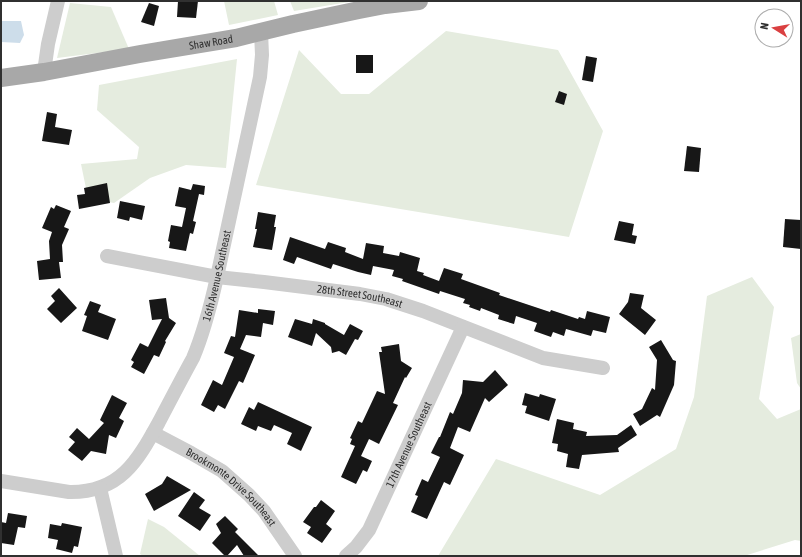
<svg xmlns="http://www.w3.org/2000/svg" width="802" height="557" font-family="'Asap Condensed',sans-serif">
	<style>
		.green { fill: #e5ecdf }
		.water { fill: #cdddea }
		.building { fill: #171717 }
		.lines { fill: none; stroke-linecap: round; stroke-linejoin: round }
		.minor { stroke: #cdcdcd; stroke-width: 14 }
		.major { stroke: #a8a8a8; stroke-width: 18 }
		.labels { text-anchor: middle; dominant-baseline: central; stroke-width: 4; stroke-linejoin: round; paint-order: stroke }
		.street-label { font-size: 11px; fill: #303030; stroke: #fff }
	</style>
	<rect width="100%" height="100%" fill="#fff"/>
	<!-- green -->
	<g class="green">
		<path d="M224 1H274L278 15 229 25Z"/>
		<path d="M290 1H355L294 11Z"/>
		<path d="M70 3 111 7 129 49 57 58Z"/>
		<path d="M446 31 558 50 603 131 569 237 256 185 299 50 341 94H369Z"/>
		<path d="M237 59 226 168 186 165 150 178 114 203 88 198 81 164 137 159 139 147 97 110 99 85Z"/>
		<path d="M752 277 774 307 759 399 777 419 801 409V541L795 540 744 556H438L496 459 600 495 676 449 694 397 707 296Z"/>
		<path d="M801 334V389L797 383 791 338Z"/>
		<path d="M148 519 164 527 200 556H143L140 554Z"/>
	</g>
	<!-- water -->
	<path class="water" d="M1 21H21L24 35 20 43 1 42Z"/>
	<!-- building -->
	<g class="building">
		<path d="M178 1H198L196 18 177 17Z"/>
		<path d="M149 3 159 6 154 26 141 22Z"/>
		<rect x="356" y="55" width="17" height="18"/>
		<path d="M586 56 597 58 593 82 582 80Z"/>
		<path d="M559 91 567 94 564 105 555 102Z"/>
		<path d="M47 112 57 114 55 127 72 130 69 145 42 141Z"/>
		<path d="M687 146 701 148 699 172 684 171Z"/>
		<path d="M107 183 110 203 79 209 77 195 85 194 84 188Z"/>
		<path d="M193 184 205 186 204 195 199 194 193 221 196 222 193 234 190 233 186 251 169 248 170 242 168 241 171 225 182 227 186 208 175 206 179 187 191 190Z"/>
		<path d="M120 201 145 206 142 220 130 217 129 221 117 218Z"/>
		<path d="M56 205 71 211 64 227 69 229 62 245 63 262H59L61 278 39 280 37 261 50 259 49 241 52 232 42 228 51 207 54 209Z"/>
		<path d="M258 212 276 215 274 227H276L272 250 253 247 257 229H255Z"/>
		<path d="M785 219 801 220V249L783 247Z"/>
		<path d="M619 221 634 224 632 235 637 236 635 244 614 240Z"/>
		<path d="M290 237 325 249 328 242 346 248 345 252 363 259 366 243 384 246 383 253 399 256 400 252 420 258 417 271 424 273 423 275 439 281 444 268 463 274 461 279 500 293 499 295 550 312 551 310 578 319 579 317 585 319 587 311 610 317 606 333 593 330 591 336 566 329 564 336 553 332 551 337 534 331 537 323 516 316 514 324 498 319 499 315 481 308 480 311 469 307 470 305 463 303 465 299 440 291 439 294 402 281 403 279 392 276 394 270 373 266 371 275 358 272 333 264 331 269 297 257 294 264 283 260Z"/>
		<path d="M59 288 77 308 61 323 47 309 55 301 51 296Z"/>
		<path d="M630 293 644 295 641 308 656 320 645 335 619 314 628 302Z"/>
		<path d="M166 298 169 318 176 323 165 341 166 342 159 357 154 355 144 374 131 367 134 362 131 360 140 343 148 347 162 319 152 320 149 300Z"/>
		<path d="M90 301 101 305 98 312 116 319 108 340 82 331 87 316 84 315Z"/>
		<path d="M258 309 275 311 273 325 263 323 261 337 246 335 240 349 255 355 243 383 239 381 225 409 218 405 214 412 201 405 213 380 222 385 234 357 224 353 231 336 235 337 239 310 258 313Z"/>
		<path d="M295 319 312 324 313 319 325 323V324L344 335 350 324 363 331 358 340 355 339 346 355 339 351 332 353 331 347 316 333 312 346 288 337Z"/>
		<path d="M661 340 673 360 676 361 674 385 660 417 657 415 640 426 633 414 642 409 652 388 655 390 657 360 649 347Z"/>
		<path d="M399 344 401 361 412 368 406 378 405 377 393 403 398 405 379 444 369 439 361 456 372 461 367 472 363 470 356 484 341 477 355 446 350 444 352 439 350 438 358 421 362 423 377 391 385 394 379 352H382L381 347Z"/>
		<path d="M495 370 508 385 489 402 485 398 470 432 458 427 450 448 464 455 450 485 444 482 427 519 411 512 418 496 415 495 422 479 428 482 440 457 431 453 439 437H440L450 412 453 414 462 393 463 380 483 382Z"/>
		<path d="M525 393 539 397 540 394 556 399 549 421 525 413 527 406 522 405Z"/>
		<path d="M112 395 127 403 119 418 124 421 116 438 109 435 106 454 91 451 82 461 68 450 75 442 69 437 77 428 89 439 104 423 100 420Z"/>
		<path d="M258 402 312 427 301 451 287 444 292 433 274 425 271 431 258 426 256 431 241 424 249 407 254 410Z"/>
		<path d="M557 419 574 423 573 429 587 432 586 436 617 435 631 425 637 435 618 448 619 452 582 455 579 469 566 467 568 454 557 451 558 444 552 443Z"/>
		<path d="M167 476 191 490 154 511 145 494 162 484Z"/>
		<path d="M194 492 205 500 199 508 211 515 200 531 178 516Z"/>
		<path d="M321 500 335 511 326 524 332 529 322 543 307 533 311 527 303 522 314 507H316Z"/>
		<path d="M8 513 27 516 25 528 18 527 14 545 1 543V522L6 523Z"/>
		<path d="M225 516 238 529 235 532 259 556H244L237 545 227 556H225L212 543 221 533 216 524Z"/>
		<path d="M62 523 82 527 78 547 74 546 72 553 56 549 58 540 48 538 50 524 61 526Z"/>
	</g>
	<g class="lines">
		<!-- minor -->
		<g class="minor">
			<path d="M44 72 48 44 58 1"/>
			<path id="s1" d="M107 256 217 277 264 282 360 294 386 299 423 311 543 358 603 368"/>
			<path id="s2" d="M153 433 191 453 222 471 249 495 264 511 295 556"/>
			<path id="s3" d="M1 481 69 492C121 493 138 460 160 420 171 399 182 378 193 358 204 332 211 304 217 277L260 77 262 55 261 32"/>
			<path d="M100 488 116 556"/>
			<path id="s4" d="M346 556 356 547 369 530 463 327"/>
		</g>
		<!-- major -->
		<path class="major" id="s5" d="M1 78 44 72 140 54 236 38 293 24 359 10 385 5 419 1"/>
	</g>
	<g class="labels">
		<!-- street labels -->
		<g class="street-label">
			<text stroke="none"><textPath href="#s5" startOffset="213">Shaw Road</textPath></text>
			<text stroke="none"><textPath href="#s3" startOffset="349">16th Avenue Southeast</textPath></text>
			<text stroke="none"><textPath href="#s1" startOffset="256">28th Street Southeast</textPath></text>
			<text stroke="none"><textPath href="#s4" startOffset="129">17th Avenue Southeast</textPath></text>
			<text stroke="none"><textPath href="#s2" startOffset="96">Brookmonte Drive Southeast</textPath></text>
		</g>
	</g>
	<!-- border -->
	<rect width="802" height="557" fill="none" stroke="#303030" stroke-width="4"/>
	<!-- north arrow -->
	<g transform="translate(774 28) rotate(281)"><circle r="19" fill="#ffffff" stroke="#acacac"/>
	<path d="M0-3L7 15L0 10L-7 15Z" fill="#da4041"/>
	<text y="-6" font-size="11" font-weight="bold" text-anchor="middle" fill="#303030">N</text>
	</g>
</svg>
